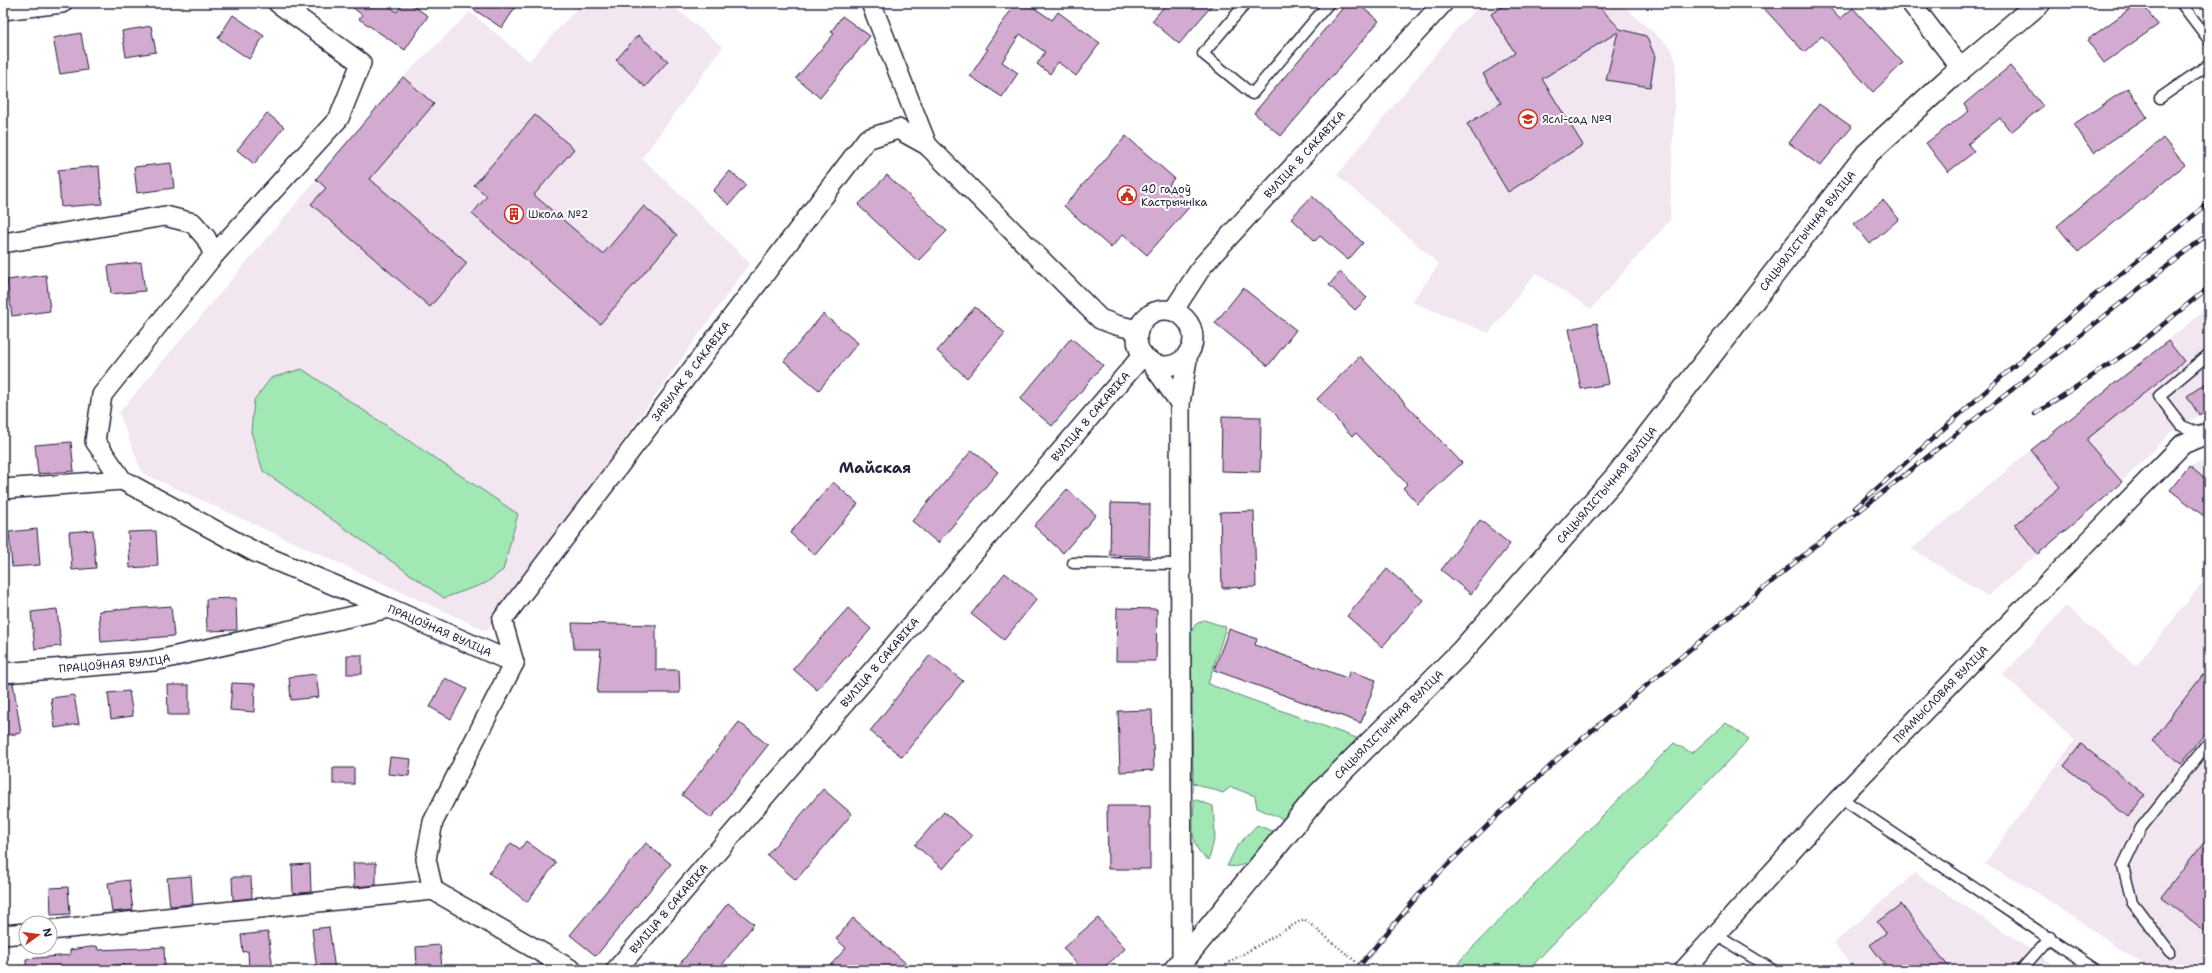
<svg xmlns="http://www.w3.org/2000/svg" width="2212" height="973" font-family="'Shantell Sans',sans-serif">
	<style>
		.built { fill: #f2e6f1 }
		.green { fill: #a2e8b5; stroke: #628578 }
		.building { fill: #d3aad0; stroke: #22223b }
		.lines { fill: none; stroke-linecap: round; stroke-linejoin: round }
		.service-casing { stroke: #22223b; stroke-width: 13 }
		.minor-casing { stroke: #22223b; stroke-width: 22 }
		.tertiary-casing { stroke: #22223b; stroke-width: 25 }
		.path { stroke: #22223b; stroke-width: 2.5; stroke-dasharray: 1 3; stroke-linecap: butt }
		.service { stroke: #fff; stroke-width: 10 }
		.minor { stroke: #fff; stroke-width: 19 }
		.tertiary { stroke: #fff; stroke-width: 22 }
		.rail-casing { stroke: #22223b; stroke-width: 4.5 }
		.rail { stroke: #fff; stroke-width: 3; stroke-dasharray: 9; stroke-linecap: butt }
		.labels { text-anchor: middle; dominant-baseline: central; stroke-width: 4; stroke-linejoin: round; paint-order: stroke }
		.poi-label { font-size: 11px; fill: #22223b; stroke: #fff; text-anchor: start }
		.street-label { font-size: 11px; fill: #22223b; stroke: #fff }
		.district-label { font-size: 15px; font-weight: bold; fill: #22223b; stroke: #fff }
	</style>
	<rect width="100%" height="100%" fill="#fff"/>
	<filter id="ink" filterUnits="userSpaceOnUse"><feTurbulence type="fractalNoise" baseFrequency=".025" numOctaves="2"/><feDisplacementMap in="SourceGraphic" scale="8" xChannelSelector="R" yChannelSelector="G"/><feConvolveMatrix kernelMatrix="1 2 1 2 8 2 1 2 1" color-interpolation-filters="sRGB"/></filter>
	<g filter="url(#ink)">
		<!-- built -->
		<g class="built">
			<path d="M582 3H669L723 47 642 158 750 263 487 631 142 473 119 413 403 77 470 12 529 61Z"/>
			<path d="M1482 3H1620L1671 48 1676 62 1670 220 1591 309 1536 273 1489 333 1412 302 1439 264 1337 175 1458 27Z"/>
			<path d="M2209 307V409L2170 433 2122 482 1988 596 1912 549 2031 450Z"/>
			<path d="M2209 460V520L2170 490 2189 466Z"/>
			<path d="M2209 575V970H2152L2036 892 1984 864 2075 740 2003 675 2066 606 2136 666Z"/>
			<path d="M1915 873 2062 970H1854L1834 943Z"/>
		</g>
		<!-- green -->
		<g class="green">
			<path d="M302 369 518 514 503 570 486 583 444 598 263 471 251 432 254 400 271 378Z"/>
			<path d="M1204 620 1226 627 1208 684 1362 740 1285 820 1257 808 1255 796 1231 787 1223 793 1193 783 1191 632 1196 624Z"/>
			<path d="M1726 723 1749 739 1528 970H1454L1463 957 1674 743 1692 753Z"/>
			<path d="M1194 799 1213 806 1215 836 1209 860C1187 848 1194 821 1194 799Z"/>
			<path d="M1257 825 1277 833C1263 849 1251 870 1227 866L1237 846Z"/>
		</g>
		<!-- building -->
		<g class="building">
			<path d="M347 3H385L397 12 403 3H409L428 16 405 50 359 19 362 15Z"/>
			<path d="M464 3H518L502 28Z"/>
			<path d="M1016 3H1027L1052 20 1058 12 1100 43 1076 76 1058 62 1050 74 1037 64 1045 52 1020 34 1002 62 1018 73 1002 97 970 76 988 49 985 48Z"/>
			<path d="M1167 3H1214L1179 44 1152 21Z"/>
			<path d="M1347 3H1357L1379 21 1281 136 1254 113Z"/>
			<path d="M1508 3H1596L1620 29 1646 36 1655 56 1650 87 1606 80 1618 32 1542 79 1583 145 1508 192 1467 124 1501 103 1483 74 1515 53 1491 14Z"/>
			<path d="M1759 3H1825L1840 19 1853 8 1903 63 1873 92 1822 36 1804 52Z"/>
			<path d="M2138 3H2142L2158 25 2104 63 2087 40Z"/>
			<path d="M233 15 264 36 249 59 218 38Z"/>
			<path d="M842 16 870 36 820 98 796 78 834 34 831 32Z"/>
			<path d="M151 26 156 52 126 57 122 31Z"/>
			<path d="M81 33 87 70 60 74 53 38Z"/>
			<path d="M638 35 668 61 645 87 616 60Z"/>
			<path d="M2010 66 2043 106 2011 132 2000 118 1968 144 1974 152 1948 172 1926 143 1969 111 1964 104Z"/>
			<path d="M403 77 434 104 370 179 467 263 430 307 311 204 326 188 316 179Z"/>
			<path d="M2128 88 2147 117 2093 153 2074 124Z"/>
			<path d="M1819 104 1852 127 1820 166 1789 143Z"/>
			<path d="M267 113 284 127 254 164 237 150Z"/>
			<path d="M535 115 574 149 534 195 603 254 644 206 677 235 600 324 472 214 487 196 474 185Z"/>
			<path d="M1126 136 1174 178 1169 185 1191 205 1147 255 1123 234 1111 248 1064 206Z"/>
			<path d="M2163 138 2185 165 2078 252 2057 226Z"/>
			<path d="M171 163 174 188 137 193 134 167Z"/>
			<path d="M99 166 102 204 61 207 58 170Z"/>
			<path d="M730 171 746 185 729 205 713 191Z"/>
			<path d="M887 175 947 231 918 261 858 205Z"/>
			<path d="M1312 196 1363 243 1348 260 1320 236 1315 241 1291 218Z"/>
			<path d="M1883 200 1899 219 1870 244 1854 224Z"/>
			<path d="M141 262 145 291 111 294 108 266Z"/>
			<path d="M1340 272 1367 298 1355 310 1329 285Z"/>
			<path d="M46 275 50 311 12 316 7 280Z"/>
			<path d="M1243 288 1296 330 1268 366 1215 323Z"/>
			<path d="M975 307 1005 333 967 378 937 351Z"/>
			<path d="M823 314 858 343 819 390 784 361Z"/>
			<path d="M1597 323 1609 384 1581 389 1569 329Z"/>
			<path d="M1071 338 1103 365 1052 426 1020 399Z"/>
			<path d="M2168 341 2184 361 2086 440 2122 482 2038 554 2015 525 2060 487 2031 450Z"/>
			<path d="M1360 356 1462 463 1418 504 1403 488 1407 484 1380 456 1379 457 1356 433 1352 436 1317 399Z"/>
			<path d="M2209 381V409L2199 415 2187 396Z"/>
			<path d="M1222 416 1261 417 1260 472 1221 471Z"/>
			<path d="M71 442 74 471 38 474 35 445Z"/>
			<path d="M972 450 998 472 938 543 912 521Z"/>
			<path d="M2189 466 2209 482V520L2170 490Z"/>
			<path d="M833 482 858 504 815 555 790 533Z"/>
			<path d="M1067 489 1096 515 1063 553 1034 526Z"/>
			<path d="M1111 503 1150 504 1149 556 1110 555Z"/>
			<path d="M1254 511 1256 587 1222 588 1220 512Z"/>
			<path d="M1480 520 1510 544 1471 594 1441 570Z"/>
			<path d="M37 529 40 565 12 567 9 532Z"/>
			<path d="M93 530 96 568 72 570 69 532Z"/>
			<path d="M156 531 158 566 130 568 128 532Z"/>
			<path d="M1387 569 1423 600 1382 647 1347 616Z"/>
			<path d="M1005 573 1037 599 1004 640 971 614Z"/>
			<path d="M236 598 237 630 207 631 206 599Z"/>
			<path d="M171 606 174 636 101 642 99 611Z"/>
			<path d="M848 608 871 629 817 690 793 669Z"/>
			<path d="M1117 608 1157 609 1156 661H1116Z"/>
			<path d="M57 609 61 646 35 649 31 612Z"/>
			<path d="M572 623 656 625V670H679L680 693H597L601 649H574Z"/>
			<path d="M1229 629 1257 639 1255 645 1347 678 1350 671 1376 680 1361 723 1214 670Z"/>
			<rect x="347" y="655" width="15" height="19"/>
			<path d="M930 655 963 681 902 757 870 731Z"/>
			<path d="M2209 667V728L2181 764 2152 741Z"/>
			<path d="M316 674 319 697 291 700 289 677Z"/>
			<path d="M445 678 467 689 451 719 430 707Z"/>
			<path d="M13 683 21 733 3 736V684Z"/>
			<path d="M232 683 255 684 254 712 230 710Z"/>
			<path d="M167 685H189V715H168Z"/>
			<path d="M129 691 133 716 111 719 108 693Z"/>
			<path d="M74 695 79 724 55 728 51 698Z"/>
			<path d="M1152 710 1154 770 1120 772 1118 711Z"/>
			<path d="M739 722 768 745 711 818 682 795Z"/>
			<path d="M2081 744 2145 795 2128 817 2064 766Z"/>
			<path d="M390 757 411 759 409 776 388 774Z"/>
			<rect x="333" y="768" width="21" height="16"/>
			<path d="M823 789 852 814 796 880 767 855Z"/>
			<path d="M1107 806H1150V869H1108Z"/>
			<path d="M944 812 972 836 943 869 915 845Z"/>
			<path d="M2209 835V934L2161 897Z"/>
			<path d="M526 841 556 863 527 902 489 873 511 843 520 849Z"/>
			<path d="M646 843 671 864 596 956 570 935Z"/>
			<path d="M353 863H376V885L354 887Z"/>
			<path d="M310 864 311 892 293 894 292 865Z"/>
			<path d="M191 876 193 904 170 906 167 878Z"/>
			<path d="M232 877H251L252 898 233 900Z"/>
			<path d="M129 880 133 910 112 912 108 883Z"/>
			<path d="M68 887 70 914 51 915 50 888Z"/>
			<path d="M728 903 754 924 718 970H675Z"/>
			<path d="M1901 904 1951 970H1889L1870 945 1886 933 1877 922Z"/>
			<path d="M853 918 914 970H826L846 948 836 939Z"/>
			<path d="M1098 918 1125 949 1101 970H1082L1063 948Z"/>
			<path d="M329 927 335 970H317L312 929Z"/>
			<path d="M268 932 273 970H249L248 951 243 952 241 935Z"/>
			<path d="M440 945 442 969 417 970 416 947Z"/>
			<path d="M97 946 98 950 164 947 165 969 123 970V964L82 970H26V959L70 955V950Z"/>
		</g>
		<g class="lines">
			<defs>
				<g id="service">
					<path d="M1246 3 1203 54 1252 94 1329 3"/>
					<path d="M2181 3 2209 40"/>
					<path d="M2160 98 2209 64"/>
					<path d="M2205 435 2182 426 2159 396 2209 354"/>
					<path d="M1073 563 1180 564"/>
					<path d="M1841 798 2096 970"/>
					<path d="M1716 935 1773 970"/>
					<path d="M2170 952 2132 902 2123 866 2141 828 2209 742"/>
					<path d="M2021 970 2050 937"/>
				</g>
				<g id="minor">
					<path d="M278 3 361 63 339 118 214 255 102 395 95 441 122 480 255 552 389 608"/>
					<path d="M871 3 927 145 1100 319 1116 325 1138 330"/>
					<path d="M1911 3 1961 68"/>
					<path d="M3 10 62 3"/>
					<path d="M3 243 165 216 193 223 206 238 214 255"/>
					<circle cx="1165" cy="338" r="28"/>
					<path id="s1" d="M1173 311 1203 265 1443 3"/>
					<path d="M1150 361 1180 403"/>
					<path d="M3 489 122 480"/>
					<path id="s2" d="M514 663 502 620 867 139 898 129 927 145"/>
					<path id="s3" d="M3 673 154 661 389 608 514 663 433 822 426 859 433 890"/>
					<path d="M50 930 433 890 572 970"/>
					<path d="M3 935 26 933"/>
					<path d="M1182 961 1180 403 1188 353"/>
					<path id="s4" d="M616 970 1143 355"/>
					<path id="s5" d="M1684 970 1837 801 2183 444 2209 433"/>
				</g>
				<g id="tertiary">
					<path id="s6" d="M1175 970 1319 794 1462 651 1616 477 1867 154 1950 78 2039 3"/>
				</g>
			</defs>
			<!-- service casing -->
			<use href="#service" class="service-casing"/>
			<!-- minor casing -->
			<use href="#minor" class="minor-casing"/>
			<!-- tertiary casing -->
			<use href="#tertiary" class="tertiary-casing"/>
			<!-- path -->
			<path class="path" d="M1229 962 1304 919 1366 970"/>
			<!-- service -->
			<use href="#service" class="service"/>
			<!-- minor -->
			<use href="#minor" class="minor"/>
			<!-- tertiary -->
			<use href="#tertiary" class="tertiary"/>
			<defs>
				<g id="rail">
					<path d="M2035 414 2134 348 2209 287"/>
					<path d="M1855 508 2081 306 2209 203"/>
					<path d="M1356 970 1426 886 1499 814 1559 758 1805 554 2209 233"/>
				</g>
			</defs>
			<!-- rail casing -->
			<use href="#rail" class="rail-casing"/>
			<!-- rail -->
			<use href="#rail" class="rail"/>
		</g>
	</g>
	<!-- icons -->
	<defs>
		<symbol id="school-ring" viewBox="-11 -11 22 22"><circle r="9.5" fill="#fff" stroke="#c8321e" stroke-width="1.5"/><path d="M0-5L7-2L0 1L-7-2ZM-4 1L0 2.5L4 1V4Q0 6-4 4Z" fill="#c8321e"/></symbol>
		<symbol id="civic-ring" viewBox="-11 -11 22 22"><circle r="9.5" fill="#fff" stroke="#c8321e" stroke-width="1.5"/><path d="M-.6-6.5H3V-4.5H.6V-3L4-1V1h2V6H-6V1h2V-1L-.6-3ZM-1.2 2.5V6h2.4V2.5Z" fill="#c8321e"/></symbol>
		<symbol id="building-ring" viewBox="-11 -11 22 22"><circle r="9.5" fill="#fff" stroke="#c8321e" stroke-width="1.5"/><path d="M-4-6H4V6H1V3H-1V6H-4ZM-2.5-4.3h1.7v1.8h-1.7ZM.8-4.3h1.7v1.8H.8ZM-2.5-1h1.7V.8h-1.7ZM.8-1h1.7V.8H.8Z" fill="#c8321e"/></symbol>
	</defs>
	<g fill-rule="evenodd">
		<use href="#school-ring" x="1517" y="108" width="22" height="22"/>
		<use href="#civic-ring" x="1116" y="184" width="22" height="22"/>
		<use href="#building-ring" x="503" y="203" width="22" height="22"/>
	</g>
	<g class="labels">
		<!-- poi labels -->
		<g class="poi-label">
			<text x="1542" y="119">Яслі-сад №9</text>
			<text x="1141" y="189">40 гадоў<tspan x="1141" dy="13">Кастрычніка</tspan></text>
			<text x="528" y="214">Школа №2</text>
		</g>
		<!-- street labels -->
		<g class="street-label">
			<text stroke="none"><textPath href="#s1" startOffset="205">ВУЛІЦА 8 САКАВІКА</textPath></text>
			<text stroke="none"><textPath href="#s6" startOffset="974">САЦЫЯЛІСТЫЧНАЯ ВУЛІЦА</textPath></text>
			<text stroke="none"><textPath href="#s2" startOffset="357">ЗАВУЛАК 8 САКАВІКА</textPath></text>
			<text stroke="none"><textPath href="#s4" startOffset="729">ВУЛІЦА 8 САКАВІКА</textPath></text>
			<text stroke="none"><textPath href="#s6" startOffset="650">САЦЫЯЛІСТЫЧНАЯ ВУЛІЦА</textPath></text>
			<text stroke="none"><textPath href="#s3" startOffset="448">ПРАЦОЎНАЯ ВУЛІЦА</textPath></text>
			<text stroke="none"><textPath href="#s4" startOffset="405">ВУЛІЦА 8 САКАВІКА</textPath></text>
			<text stroke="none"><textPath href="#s3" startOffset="112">ПРАЦОЎНАЯ ВУЛІЦА</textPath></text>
			<text stroke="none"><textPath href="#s5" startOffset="377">ПРАМЫСЛОВАЯ ВУЛІЦА</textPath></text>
			<text stroke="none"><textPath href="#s6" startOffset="326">САЦЫЯЛІСТЫЧНАЯ ВУЛІЦА</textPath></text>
			<text stroke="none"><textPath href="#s4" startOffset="81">ВУЛІЦА 8 САКАВІКА</textPath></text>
		</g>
		<!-- district labels -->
		<g class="district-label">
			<text x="875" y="468">Майская</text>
		</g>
	</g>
	<!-- margin -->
	<rect width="2212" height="973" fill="none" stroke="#fff" stroke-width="16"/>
	<rect x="8" y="8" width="2196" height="957" fill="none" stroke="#22223b" stroke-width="1.5" filter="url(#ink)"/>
	<!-- north arrow -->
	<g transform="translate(38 935) rotate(76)"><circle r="19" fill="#ffffff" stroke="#a7a7b1"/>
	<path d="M0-3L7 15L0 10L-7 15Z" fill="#c8321e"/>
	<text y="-6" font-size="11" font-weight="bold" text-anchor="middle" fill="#22223b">N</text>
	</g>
</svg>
